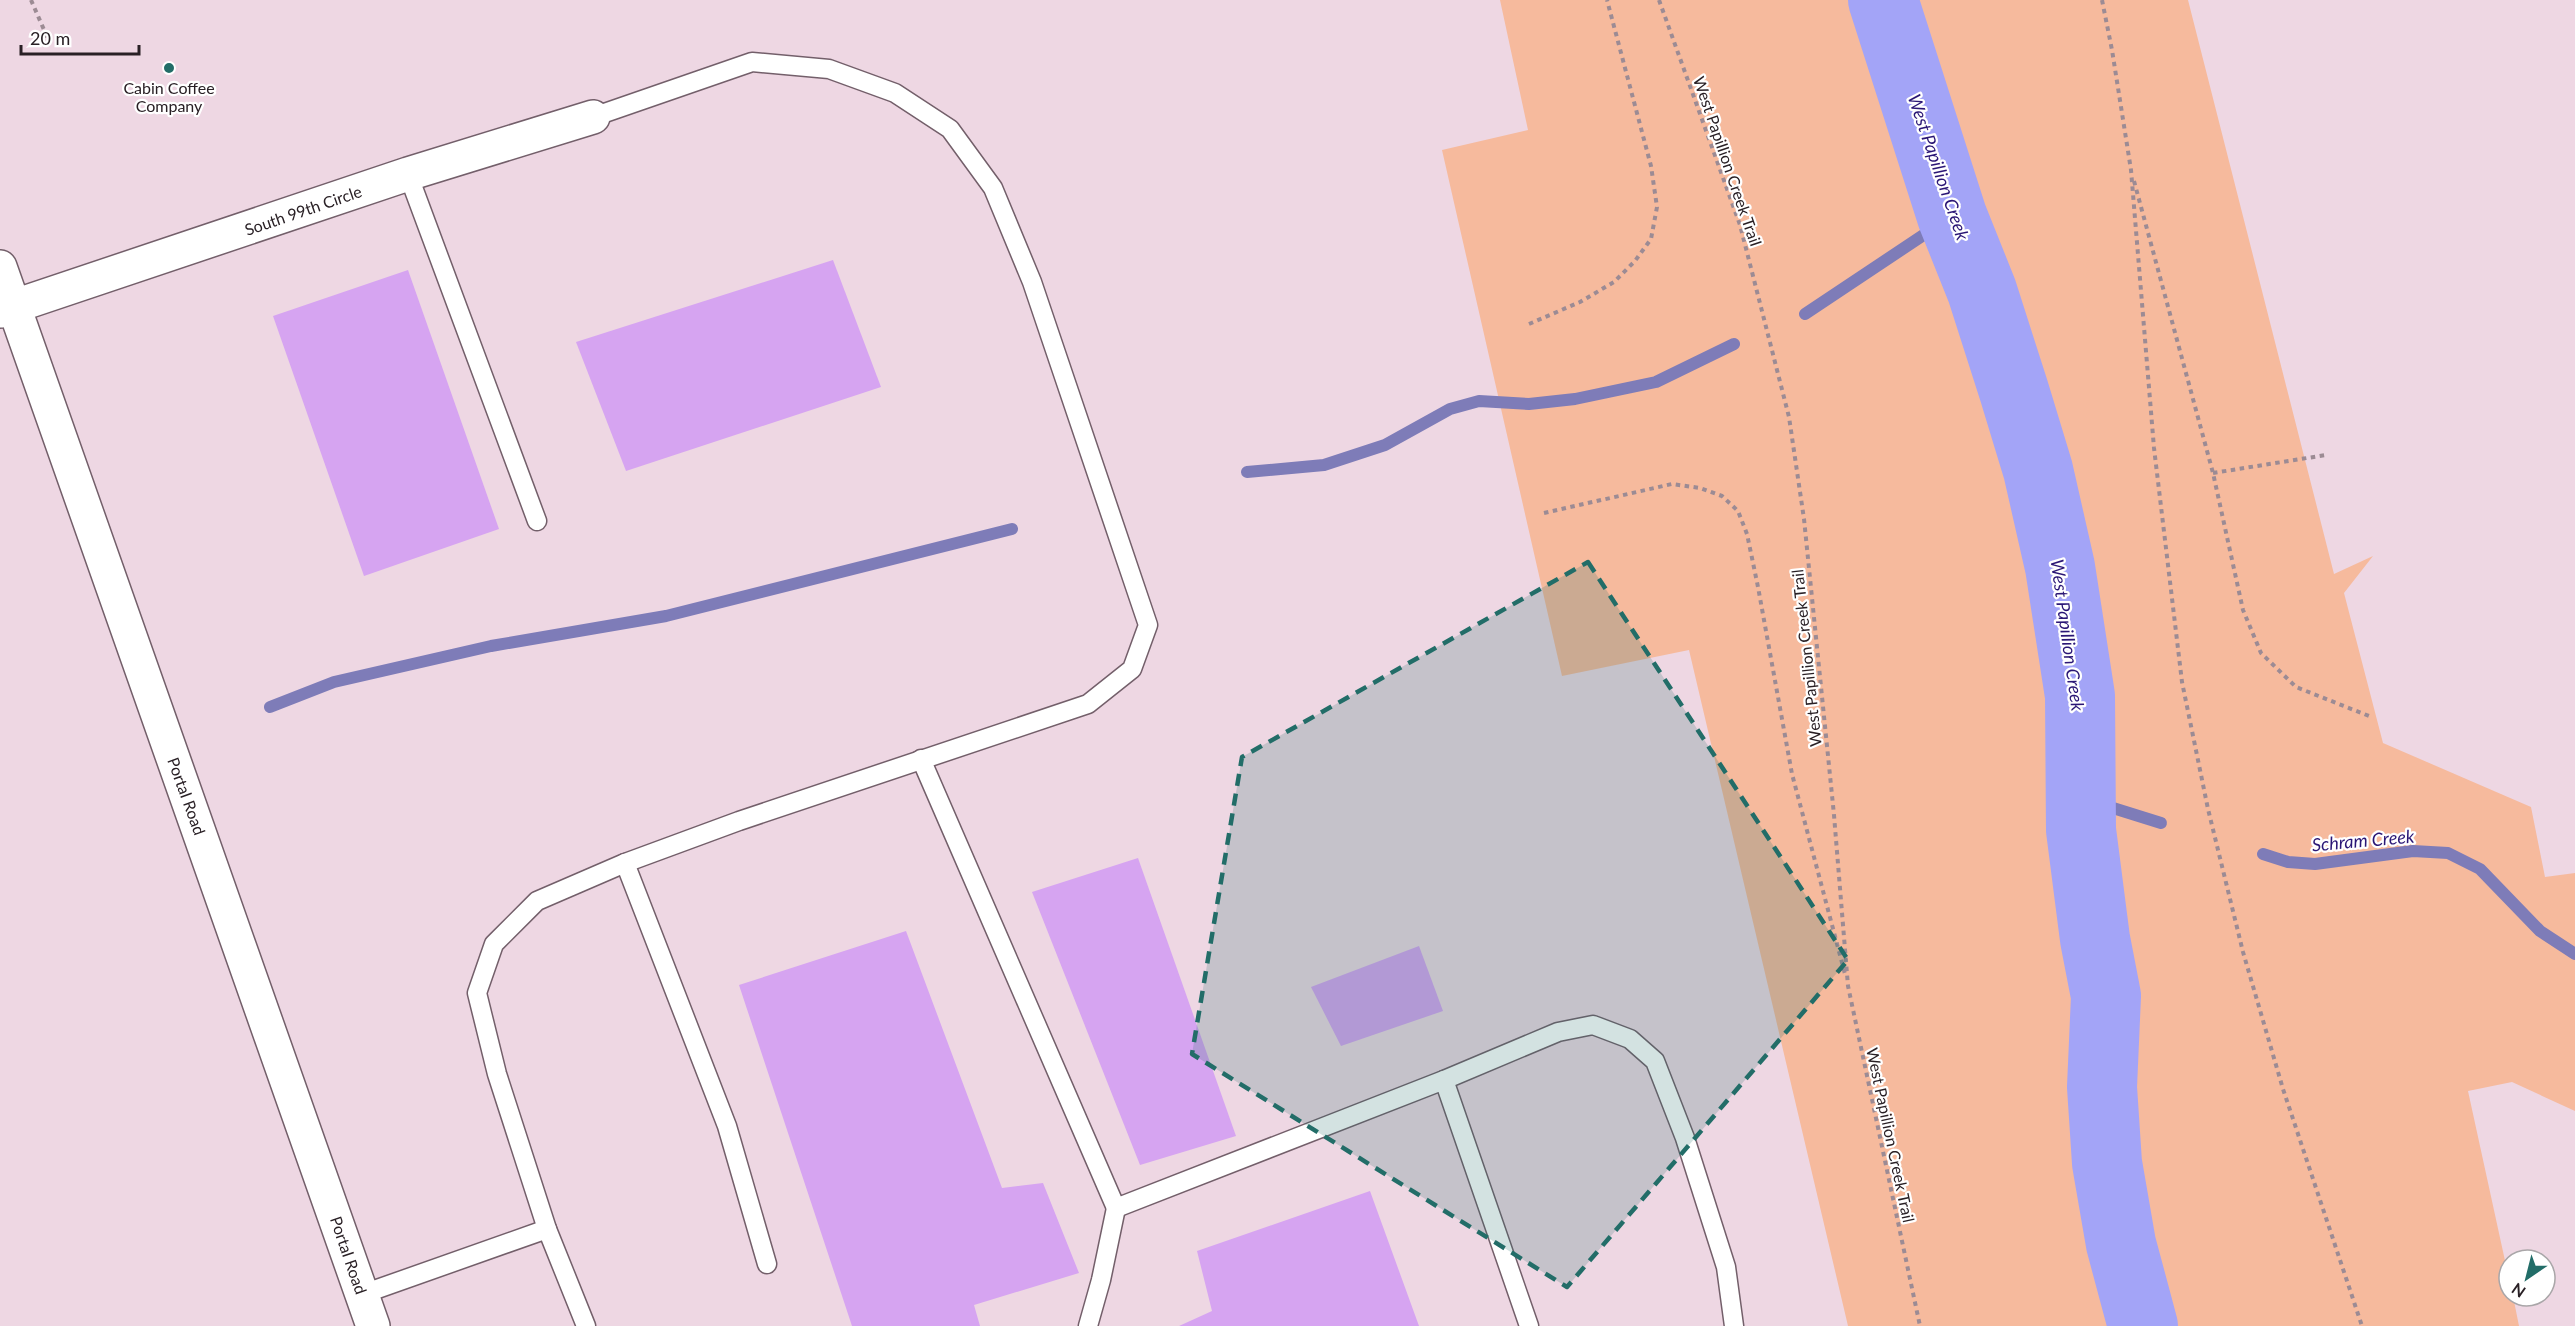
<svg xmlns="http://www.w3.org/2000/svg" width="2575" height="1326" font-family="Lato,sans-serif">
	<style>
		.green { fill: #f6ba9d }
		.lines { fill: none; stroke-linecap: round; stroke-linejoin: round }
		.stream { stroke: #7e7cb8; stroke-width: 12 }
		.river { stroke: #a3a4f7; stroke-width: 70 }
		.building { fill: #d6a4f1 }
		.service-casing { stroke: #735f6a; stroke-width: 21 }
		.minor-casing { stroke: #735f6a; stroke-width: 36 }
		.secondary-casing { stroke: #735f6a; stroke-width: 36 }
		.path { stroke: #9c8b94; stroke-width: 4; stroke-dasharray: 4.5 4.5; stroke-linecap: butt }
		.service { stroke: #fff; stroke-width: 18 }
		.minor { stroke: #fff; stroke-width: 33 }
		.secondary { stroke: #fff; stroke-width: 33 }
		.marked { fill: #226d68; fill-opacity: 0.2; stroke: #226d68; stroke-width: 4.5; stroke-dasharray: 12 8; stroke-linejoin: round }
		.poi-dot { fill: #226d68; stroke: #fff; stroke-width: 2 }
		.labels { text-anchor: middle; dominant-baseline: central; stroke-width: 4.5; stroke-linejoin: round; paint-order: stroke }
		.poi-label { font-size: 16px; fill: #292025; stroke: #fff }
		.street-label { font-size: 16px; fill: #292025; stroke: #fff }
		.water-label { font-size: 18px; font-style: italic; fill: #2a1675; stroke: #fff }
	</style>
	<rect width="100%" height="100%" fill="#eed7e3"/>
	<!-- green -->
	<path class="green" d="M1500 0H2188L2334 574 2373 556 2344 593 2383 743 2531 807 2545 877 2575 873V1111L2512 1082 2468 1091 2509 1279V1296H2513L2519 1326H1848L1689 650 1562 676 1442 150 1528 130Z"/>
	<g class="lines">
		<!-- stream -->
		<g class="stream">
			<path d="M1805 314 1952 216"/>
			<path d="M1247 472 1324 465 1385 445 1450 409 1479 401 1529 404 1575 399 1656 382 1734 344"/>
			<path d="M270 707 334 682 491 646 666 616 1012 529"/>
			<path d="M2081 798 2161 823"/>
			<path d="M2263 854 2288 862 2315 864 2413 851 2448 853 2480 869 2540 931 2575 954"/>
		</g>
		<!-- river -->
		<path class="river" d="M1883 0 1952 216 1982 291 2014 391 2038 470 2060 567 2080 696 2081 830 2095 939 2106 996 2102 1087 2107 1163 2121 1244 2143 1326"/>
	</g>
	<!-- building -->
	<g class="building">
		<path d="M833 260 881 387 626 471 576 342Z"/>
		<path d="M408 270 499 529 364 576 273 316Z"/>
		<path d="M1138 858 1236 1136 1140 1165 1032 892Z"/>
		<path d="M906 931 1002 1188 1043 1183 1079 1273 974 1305 980 1326H852L739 985Z"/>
		<path d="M1419 946 1443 1011 1341 1046 1311 987Z"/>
		<path d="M1370 1191 1419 1326H1179L1212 1311 1197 1251Z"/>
	</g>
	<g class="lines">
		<defs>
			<g id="service">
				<path d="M408 174 537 521"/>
				<path d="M921 759 1116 1208 1444 1080 1529 1326"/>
				<path d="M625 863 727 1126 767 1264"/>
				<path d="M1444 1080 1558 1032 1593 1025 1630 1039 1655 1061 1685 1138 1726 1267 1734 1326"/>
				<path d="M547 1229 586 1326"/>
				<path d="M363 1294 547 1229 497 1074 477 993 494 944 537 901 625 863 739 821 1088 704 1132 669 1148 625 1032 282 993 188 950 129 895 93 829 69 752 62 593 117"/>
				<path d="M1088 1326 1101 1280 1116 1208"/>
			</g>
			<path id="minor" d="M0 311 408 174 593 117"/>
			<path id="secondary" d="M0 267 373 1326"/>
		</defs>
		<!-- service casing -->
		<use href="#service" class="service-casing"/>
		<!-- minor casing -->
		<use href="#minor" class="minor-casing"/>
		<!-- secondary casing -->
		<use href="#secondary" class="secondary-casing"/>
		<!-- path -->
		<g class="path">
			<path d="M31 0 48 39"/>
			<path d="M1659 0 1740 225 1789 417 1804 519 1834 815 1848 986 1920 1326"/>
			<path d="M2102 0 2112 50 2131 170 2154 448 2182 682 2208 809 2243 952 2283 1089 2362 1326"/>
			<path d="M2134 181 2213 473 2243 610 2261 653 2296 687 2369 716"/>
			<path d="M1529 324 1580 302 1614 282 1635 261 1651 239 1657 207 1651 166 1607 0"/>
			<path d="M2213 473 2326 455"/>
			<path d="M1544 513 1672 484 1700 488 1722 496 1738 511 1747 534 1758 587 1792 774 1845 974"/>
		</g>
		<!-- service -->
		<use href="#service" class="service"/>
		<!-- minor -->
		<use href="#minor" class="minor"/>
		<!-- secondary -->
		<use href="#secondary" class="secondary"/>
	</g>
	<!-- marked area -->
	<path class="marked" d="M1588 562 1848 960 1567 1287 1192 1054 1242 757Z"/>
	<!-- markers -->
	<circle class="poi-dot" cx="169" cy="68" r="6"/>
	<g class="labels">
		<!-- poi labels -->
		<g class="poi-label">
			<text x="169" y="87">Cabin Coffee<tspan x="169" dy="18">Company</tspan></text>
		</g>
		<!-- street labels -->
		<g class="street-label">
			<text transform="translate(1728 161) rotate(71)">West Papillion Creek Trail</text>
			<text transform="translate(303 210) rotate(-19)">South 99th Circle</text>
			<text transform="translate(1806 658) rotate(-96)">West Papillion Creek Trail</text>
			<text transform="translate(187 796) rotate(70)">Portal Road</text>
			<text transform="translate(1891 1135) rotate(78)">West Papillion Creek Trail</text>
			<text transform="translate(349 1255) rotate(71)">Portal Road</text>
		</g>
		<!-- water labels -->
		<g class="water-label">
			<text transform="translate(1939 167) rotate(71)">West Papillion Creek</text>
			<text transform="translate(2068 635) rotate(82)">West Papillion Creek</text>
			<text transform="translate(2363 840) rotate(-5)">Schram Creek</text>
		</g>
	</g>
	<!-- north arrow -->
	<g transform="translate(2527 1278) rotate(215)"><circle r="28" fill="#ffffff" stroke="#a9a6a8" stroke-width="1.5"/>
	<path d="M0-4.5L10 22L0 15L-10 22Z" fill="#226d68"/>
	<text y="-9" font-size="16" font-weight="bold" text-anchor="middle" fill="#292025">N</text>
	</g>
	<!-- scale -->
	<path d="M21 45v9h118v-9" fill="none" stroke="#292025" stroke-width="3"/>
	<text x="30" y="45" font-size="18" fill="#292025" stroke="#ffffff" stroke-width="4.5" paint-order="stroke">20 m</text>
</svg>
